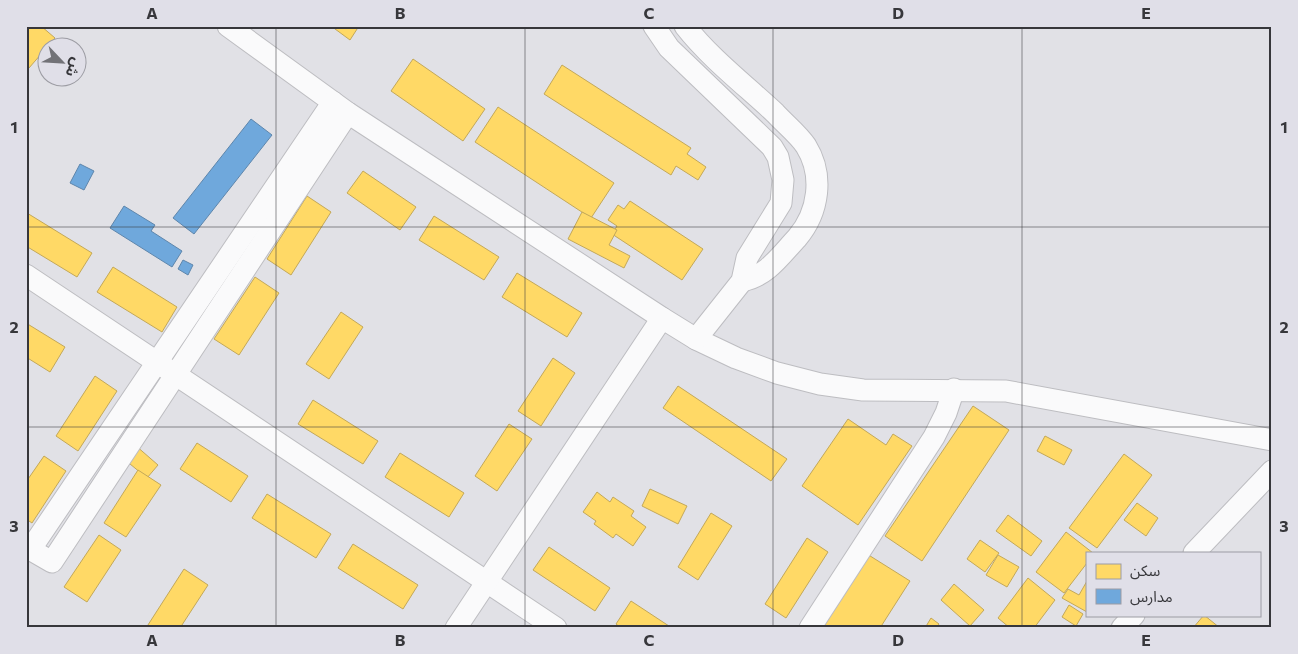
<svg xmlns="http://www.w3.org/2000/svg" width="1298" height="654" font-family="Commissioner,'Noto Sans Arabic',sans-serif">
	<style>
		.homes { fill: #ffd966; stroke: #c3a859 }
		.schools { fill: #6fa8dc; stroke: #5e86ac }
		.lines { fill: none; stroke-linecap: round; stroke-linejoin: round }
		.minor-casing { stroke: #bdbdc1; stroke-width: 23 }
		.minor { stroke: #fafafb; stroke-width: 21 }
		.grid { fill: none; stroke: #37373b; stroke-width: 1; stroke-opacity: 0.55 }
		.neatline { fill: none; stroke: #37373b; stroke-width: 2 }
		.grid-label { font-size: 16px; text-anchor: middle; font-weight: bold; fill: #37373b }
	</style>
	<rect width="100%" height="100%" fill="#e1e1e6"/>
	<!-- homes -->
	<g class="homes">
		<path d="M26 26H41L55 38 29 68 26 65Z"/>
		<path d="M331 26H359L350 40Z"/>
		<path d="M413 59 485 109 463 141 391 91Z"/>
		<path d="M562 65 691 148 687 154 706 167 698 180 676 166 671 175 544 94Z"/>
		<path d="M498 107 614 183 591 218 475 142Z"/>
		<path d="M363 171 416 207 400 230 347 193Z"/>
		<path d="M307 196 331 212 291 275 267 259Z"/>
		<path d="M630 201 703 249 682 280 612 234 617 226 608 220 618 205 624 209Z"/>
		<path d="M582 212 617 230 609 245 630 256 624 268 568 239Z"/>
		<path d="M27 213 92 253 77 277 26 246Z"/>
		<path d="M434 216 499 257 484 280 419 240Z"/>
		<path d="M113 267 177 307 162 332 97 292Z"/>
		<path d="M517 273 582 313 567 337 502 297Z"/>
		<path d="M255 277 279 293 239 355 214 339Z"/>
		<path d="M341 312 363 327 329 379 306 364Z"/>
		<path d="M26 323 65 347 50 372 26 357Z"/>
		<path d="M553 358 575 373 541 426 518 411Z"/>
		<path d="M95 376 117 391 78 451 56 436Z"/>
		<path d="M678 386 787 459 771 481 663 408Z"/>
		<path d="M313 400 378 441 363 464 298 424Z"/>
		<path d="M973 406 1009 430 922 561 885 536Z"/>
		<path d="M848 419 886 445 893 434 912 446 858 525 802 486Z"/>
		<path d="M509 424 532 439 497 491 475 476Z"/>
		<path d="M1045 436 1072 450 1064 465 1037 451Z"/>
		<path d="M197 443 248 476 231 502 180 469Z"/>
		<path d="M135 445 158 465 147 478 124 459Z"/>
		<path d="M400 453 464 493 449 517 385 477Z"/>
		<path d="M1124 454 1152 475 1097 548 1069 528Z"/>
		<path d="M44 456 66 471 32 523 26 519V482Z"/>
		<path d="M138 470 161 485 126 537 104 523Z"/>
		<path d="M650 489 687 506 678 524 642 506Z"/>
		<path d="M597 492 610 502 613 497 634 511 631 516 646 527 633 546 616 534 613 538 594 524 596 521 583 512Z"/>
		<path d="M267 494 331 534 316 558 252 518Z"/>
		<path d="M1137 503 1158 518 1146 536 1124 520Z"/>
		<path d="M711 513 732 526 698 580 678 567Z"/>
		<path d="M1008 515 1042 541 1031 556 996 531Z"/>
		<path d="M1066 532 1093 553H1087V563L1064 593 1036 572Z"/>
		<path d="M99 535 121 550 87 602 64 587Z"/>
		<path d="M807 538 828 552 786 618 765 604Z"/>
		<path d="M980 540 999 553 985 572 967 559Z"/>
		<path d="M353 544 418 585 403 609 338 568Z"/>
		<path d="M549 547 610 588 595 611 533 570Z"/>
		<path d="M867 554 910 581 880 628H820Z"/>
		<path d="M998 555 1019 567 1007 587 986 575Z"/>
		<path d="M184 569 208 585 180 628H146Z"/>
		<path d="M1028 578 1055 600 1034 628H1010L998 618Z"/>
		<path d="M1087 581V612L1062 598 1068 589 1079 595Z"/>
		<path d="M954 584 984 610 970 626 941 600Z"/>
		<path d="M631 601 672 628H621L616 624Z"/>
		<path d="M1069 605 1083 614 1076 626 1062 617Z"/>
		<path d="M1204 615 1220 628H1193Z"/>
		<path d="M931 618 939 624 936 628H925Z"/>
	</g>
	<!-- schools -->
	<g class="schools">
		<path d="M251 119 272 135 194 234 173 218Z"/>
		<path d="M80 164 94 171 84 190 70 183Z"/>
		<path d="M124 206 155 225 151 231 182 251 172 267 110 228Z"/>
		<path d="M183 260 193 265 188 275 178 269Z"/>
	</g>
	<g class="lines">
		<defs>
			<g id="minor">
				<path d="M228 26 348 113 662 318 696 339 736 358 777 373 820 384 863 390 1006 391 1272 440"/>
				<path d="M654 26 669 48 772 147 778 157 783 180 781 203 747 258 742 281 696 339"/>
				<path d="M685 26C710 58 745 85 775 113 785 124 798 134 806 146 824 175 819 212 797 238 780 256 767 276 742 281"/>
				<path d="M26 275 556 628"/>
				<path d="M26 547 52 562 348 113"/>
				<path d="M30 550 333 102"/>
				<path d="M1194 553 1272 471"/>
				<path d="M456 628 662 318"/>
				<path d="M810 628 934 437 946 413 954 389"/>
				<path d="M1122 628 1134 615"/>
			</g>
		</defs>
		<!-- minor casing -->
		<use href="#minor" class="minor-casing"/>
		<!-- minor -->
		<use href="#minor" class="minor"/>
	</g>
	<!-- grid -->
	<path class="grid" d="M276 26V628M525 26V628M773 26V628M1022 26V628M26 227H1272M26 427H1272"/>
	<!-- border -->
	<rect width="1298" height="654" fill="none" stroke="#e0dfe8" stroke-width="55"/>
	<!-- legend -->
	<rect x="1086" y="552" width="175" height="65" fill="#e0dfe8" stroke="#9c9ca3"/>
	<rect x="1096" y="564" width="25" height="15" fill="#ffd966" stroke="#9c9ca3"/>
	<text x="1130" y="576" font-size="15" fill="#37373b">سكن</text>
	<rect x="1096" y="589" width="25" height="15" fill="#6fa8dc" stroke="#9c9ca3"/>
	<text x="1130" y="602" font-size="15" fill="#37373b">مدارس</text>
	<!-- north arrow -->
	<g transform="translate(62 62) rotate(115)"><circle r="24" fill="#e0dfe8" stroke="#9c9ca3"/>
	<path d="M0-4L9 19L0 12L-9 19Z" fill="#727277"/>
	<text y="-8" font-size="14" font-weight="bold" text-anchor="middle" fill="#37373b">ش</text>
	</g>
	<rect x="28" y="28" width="1242" height="598" class="neatline"/>
	<g class="grid-label">
		<text x="152" y="19">A</text>
		<text x="400" y="19">B</text>
		<text x="649" y="19">C</text>
		<text x="898" y="19">D</text>
		<text x="1146" y="19">E</text>
		<text x="14" y="133">1</text>
		<text x="1284" y="133">1</text>
		<text x="14" y="333">2</text>
		<text x="1284" y="333">2</text>
		<text x="14" y="532">3</text>
		<text x="1284" y="532">3</text>
		<text x="152" y="646">A</text>
		<text x="400" y="646">B</text>
		<text x="649" y="646">C</text>
		<text x="898" y="646">D</text>
		<text x="1146" y="646">E</text>
	</g>
</svg>
